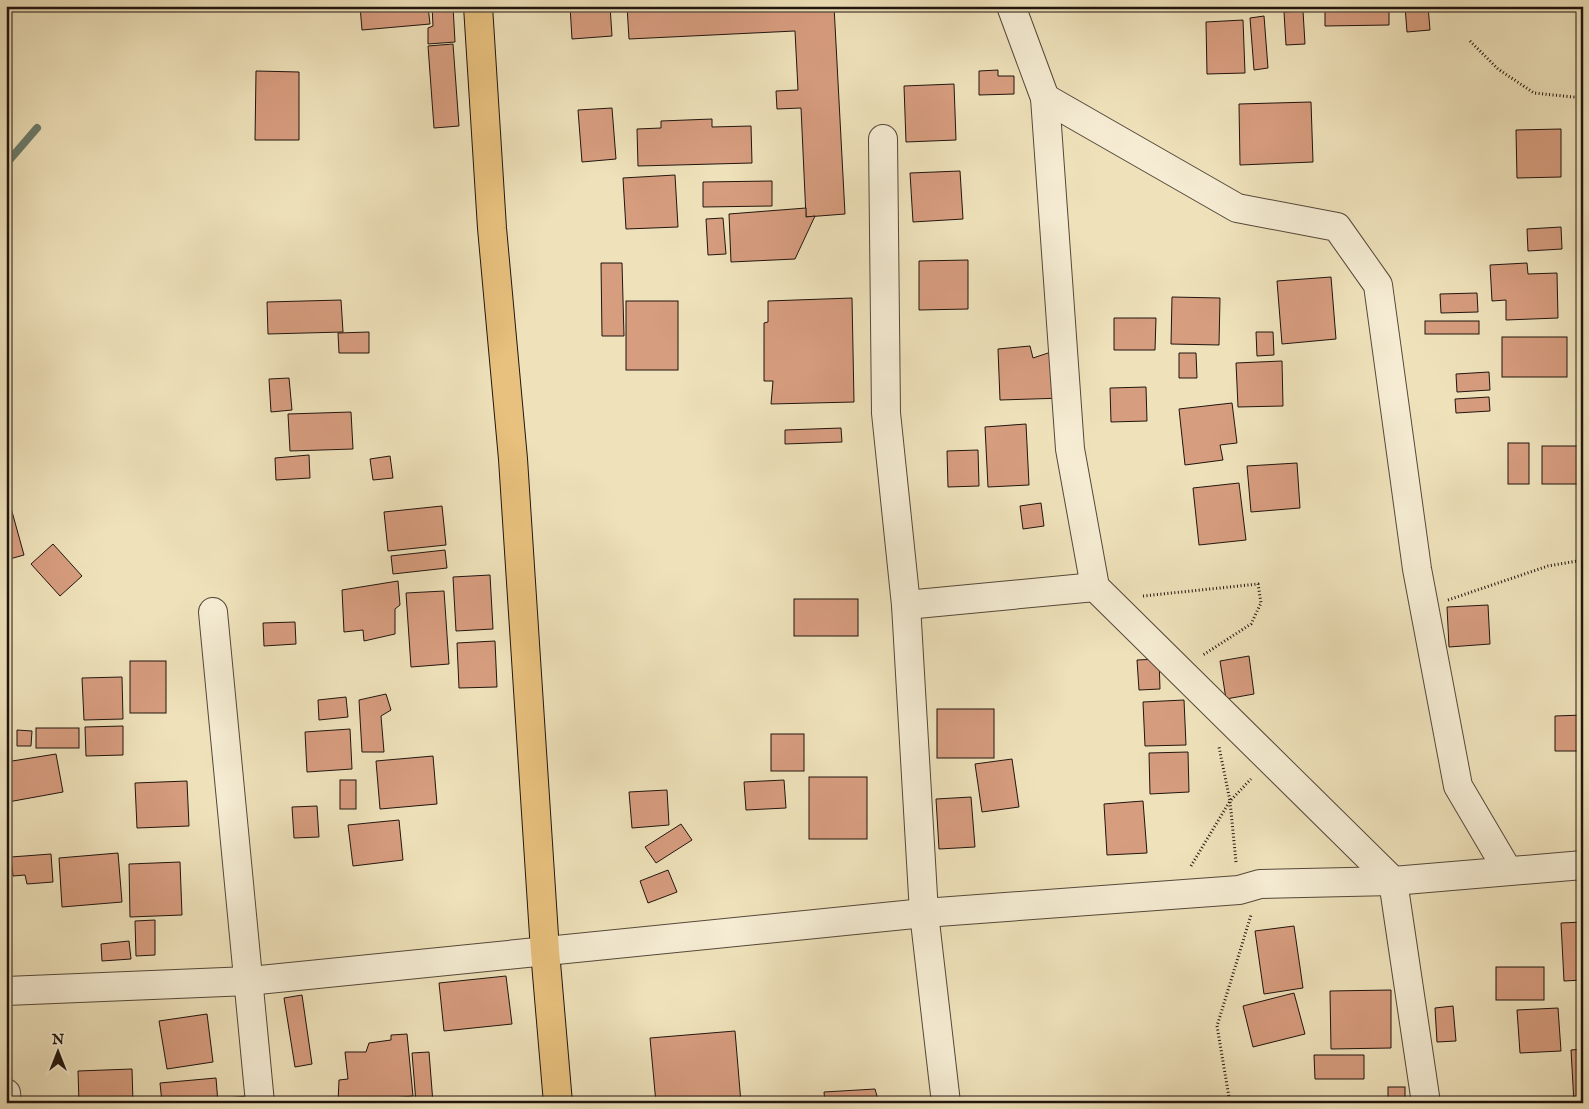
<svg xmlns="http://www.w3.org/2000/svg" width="1589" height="1109" font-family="'IM FELL English',serif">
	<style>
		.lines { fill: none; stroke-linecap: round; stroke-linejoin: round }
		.stream { stroke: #6a7b6c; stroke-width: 8 }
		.building { fill: #d79d7f; stroke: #20150e }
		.minor-casing { stroke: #544839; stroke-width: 30 }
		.highway-casing { stroke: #20150e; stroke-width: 30 }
		.path { stroke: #20150e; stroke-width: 3; stroke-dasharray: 1 2.5; stroke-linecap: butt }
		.minor { stroke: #f5ecd3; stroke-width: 28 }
		.highway { stroke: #e8c17e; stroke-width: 28 }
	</style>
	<rect width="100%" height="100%" fill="#efe2bb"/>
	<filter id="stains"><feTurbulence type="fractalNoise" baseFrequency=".004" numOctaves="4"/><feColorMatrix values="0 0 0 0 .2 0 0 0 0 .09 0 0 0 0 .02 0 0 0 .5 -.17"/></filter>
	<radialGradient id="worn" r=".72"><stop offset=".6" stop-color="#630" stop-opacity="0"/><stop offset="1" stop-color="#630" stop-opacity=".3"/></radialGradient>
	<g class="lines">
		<!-- stream -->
		<path class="stream" d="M6 164 37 128"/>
	</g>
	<!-- building -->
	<g class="building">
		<path d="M360 6H428L430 24 362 30Z"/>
		<path d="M432 6H453L455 42 428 44V28L433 26Z"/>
		<path d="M570 6H610L612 36 572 39Z"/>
		<path d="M627 6H834L845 214 806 217 801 108 777 109 776 91 798 90 795 31 629 39Z"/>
		<path d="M1325 6H1389V25L1325 26Z"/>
		<path d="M1405 6H1428L1430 30 1407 32Z"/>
		<path d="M1303 11 1305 44 1286 45 1284 12Z"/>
		<path d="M1264 16 1268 68 1254 70 1250 18Z"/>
		<path d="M1243 20 1245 73 1207 74 1206 22Z"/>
		<path d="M453 44 459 126 434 128 428 46Z"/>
		<path d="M998 70V76H1014V94L979 95V71Z"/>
		<path d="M256 71 299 72V140H255Z"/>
		<path d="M954 84 956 140 906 142 904 86Z"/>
		<path d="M1311 102 1313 162 1240 165 1239 104Z"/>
		<path d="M612 108 616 159 582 162 578 110Z"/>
		<path d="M712 119V127L751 126 752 163 638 166 637 129 661 128V121Z"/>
		<path d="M1561 129V177L1517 178 1516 130Z"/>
		<path d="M960 171 963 219 913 222 910 173Z"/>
		<path d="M675 175 678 227 626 229 623 178Z"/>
		<path d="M772 181V206L703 207V182Z"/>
		<path d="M806 208V217L815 216 795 259 731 262 729 214Z"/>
		<path d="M723 218 726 254 708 255 706 219Z"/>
		<path d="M1561 227 1562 249 1528 251 1527 229Z"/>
		<path d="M968 260V309L919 310V261Z"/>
		<path d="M601 263H622L624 336H602Z"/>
		<path d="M1527 263 1528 274 1557 273 1558 318 1506 320V300L1492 301 1490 265Z"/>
		<path d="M1331 277 1336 339 1282 344 1277 281Z"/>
		<path d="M1477 293 1478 312 1441 313 1440 294Z"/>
		<path d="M1172 297 1220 298 1219 345 1171 344Z"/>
		<path d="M852 298 854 402 771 404 773 381H764V323L768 322V301Z"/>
		<path d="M341 300 343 332 268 334 267 302Z"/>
		<rect x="626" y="301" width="52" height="69"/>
		<path d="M1114 318H1156L1155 350H1114Z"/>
		<rect x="1425" y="321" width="54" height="13"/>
		<path d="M369 332V353H339L338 333Z"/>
		<path d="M1256 332H1273L1274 355 1257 356Z"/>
		<rect x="1502" y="337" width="65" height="40"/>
		<path d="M1030 346 1033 358 1057 350 1064 398 1000 400 998 349Z"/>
		<path d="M1179 353H1196L1197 378H1179Z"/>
		<path d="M1282 361 1283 406 1238 407 1236 363Z"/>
		<path d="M1489 372 1490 390 1457 392 1456 374Z"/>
		<path d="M289 378 292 410 271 412 269 379Z"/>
		<path d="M1146 387 1147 421 1111 422 1110 388Z"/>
		<path d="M1489 397 1490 411 1456 413 1455 399Z"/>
		<path d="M1232 403 1237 443 1220 445 1223 460 1185 465 1179 409Z"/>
		<path d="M351 412 353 449 290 451 288 414Z"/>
		<path d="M1026 424 1029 485 988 487 985 427Z"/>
		<path d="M841 428 842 442 785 444V430Z"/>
		<rect x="1508" y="443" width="21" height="41"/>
		<rect x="1542" y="446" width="41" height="38"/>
		<path d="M978 450 979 486 948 487 947 451Z"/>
		<path d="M309 455 310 478 276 480 275 458Z"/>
		<path d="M390 456 393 478 373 480 370 459Z"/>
		<path d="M1297 463 1300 508 1251 512 1247 466Z"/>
		<path d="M1239 483 1246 540 1199 545 1193 488Z"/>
		<path d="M1041 503 1044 526 1023 529 1020 506Z"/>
		<path d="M442 506 446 545 388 551 384 512Z"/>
		<path d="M11 508 24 555 6 560V510Z"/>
		<path d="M53 544 82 576 60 596 31 564Z"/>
		<path d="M445 550 447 568 393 574 391 556Z"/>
		<path d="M490 575 493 629 456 631 453 577Z"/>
		<path d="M398 581 400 605 395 609V634L364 641 363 630 344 632 342 590Z"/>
		<path d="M444 591 449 664 411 667 406 593Z"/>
		<rect x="794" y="599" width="64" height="37"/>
		<path d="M1488 605 1490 644 1449 647 1447 607Z"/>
		<path d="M295 622 296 644 264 646 263 623Z"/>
		<path d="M495 641 497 687 459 688 457 643Z"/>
		<path d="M1249 656 1254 694 1226 699 1220 661Z"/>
		<path d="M1159 659 1160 689 1139 690 1137 660Z"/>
		<rect x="130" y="661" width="36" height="52"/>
		<path d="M122 677 123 719 84 720 82 678Z"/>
		<path d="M386 694 391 710 381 716 384 752H362L359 700Z"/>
		<path d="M346 697 348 717 319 720 318 700Z"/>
		<path d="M1184 700 1186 745 1145 746 1143 702Z"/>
		<rect x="937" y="709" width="57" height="49"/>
		<path d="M1583 715V738H1579V751H1555V716Z"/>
		<path d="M123 726V755L86 756 85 727Z"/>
		<rect x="36" y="728" width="43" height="20"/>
		<path d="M350 729 352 769 307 772 305 732Z"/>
		<path d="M17 730 32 731 31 746H17Z"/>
		<rect x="771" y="734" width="33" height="37"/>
		<path d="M1188 752 1189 792 1150 794 1149 753Z"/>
		<path d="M56 754 63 792 8 802 6 790V762Z"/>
		<path d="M433 756 437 804 380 809 376 761Z"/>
		<path d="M1012 759 1019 807 982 812 975 764Z"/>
		<rect x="809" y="777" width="58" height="62"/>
		<rect x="340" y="780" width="16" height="29"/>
		<path d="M784 780 786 808 746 810 744 782Z"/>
		<path d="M187 781 189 826 137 828 135 783Z"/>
		<path d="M667 790 669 825 632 828 629 792Z"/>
		<path d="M971 797 975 847 939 849 936 799Z"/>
		<path d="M1143 801 1147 853 1107 855 1104 804Z"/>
		<path d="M317 806 319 837 294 838 292 807Z"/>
		<path d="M399 820 403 860 353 866 348 825Z"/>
		<path d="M681 824 692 840 656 863 645 847Z"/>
		<path d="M118 853 122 902 62 907 59 858Z"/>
		<path d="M51 854 53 882 27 884 25 875 13 876 11 857Z"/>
		<path d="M180 862 182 915 130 917 129 864Z"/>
		<path d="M668 870 677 892 648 903 640 881Z"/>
		<path d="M155 920V955L136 956 135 921Z"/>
		<path d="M1583 922V980L1564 981 1561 923Z"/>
		<path d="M1294 926 1303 988 1264 994 1255 931Z"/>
		<path d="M129 941 131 959 102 961 101 944Z"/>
		<rect x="1496" y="967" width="48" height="33"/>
		<path d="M506 976 512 1024 444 1031 439 983Z"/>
		<path d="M1391 990V1048L1331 1049 1330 991Z"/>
		<path d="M1294 993 1305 1034 1253 1047 1243 1006Z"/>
		<path d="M302 995 312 1064 295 1067 284 998Z"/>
		<path d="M1453 1006 1456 1041 1437 1042 1435 1008Z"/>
		<path d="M1558 1008 1561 1051 1520 1053 1517 1010Z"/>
		<path d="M207 1014 213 1062 167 1069 159 1021Z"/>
		<path d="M735 1031 741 1103H656L650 1038Z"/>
		<path d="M407 1034 413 1096 338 1103 339 1080 348 1079 345 1052H366L369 1043 391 1040V1035Z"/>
		<path d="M1583 1049V1103H1574L1571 1050Z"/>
		<path d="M429 1052 433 1103H416L412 1053Z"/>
		<path d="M1314 1055H1364V1079H1315Z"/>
		<path d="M132 1069 133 1103H79L78 1071Z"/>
		<path d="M216 1078 218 1103H162L160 1083Z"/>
		<rect x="1388" y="1087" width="17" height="16"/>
		<path d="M875 1089 879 1103H825L824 1092Z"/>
		<path d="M258 1095 259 1103H227L226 1098Z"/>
	</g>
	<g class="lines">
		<defs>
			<g id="minor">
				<path d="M1011 6 1045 98 1070 449 1095 587 1393 881 1426 1103"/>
				<path d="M1045 98 1237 208 1337 227 1378 285 1417 569 1458 786 1508 871"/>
				<path d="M883 139 886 413 906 605 924 913 946 1103"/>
				<path d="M906 605 1095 587"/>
				<path d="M213 612 260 1103"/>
				<path d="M6 991 249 981 924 913 1239 890 1260 884 1393 881 1583 865"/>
				<path d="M6 1093 7 1103"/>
			</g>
			<path id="highway" d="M478 6 492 228 513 459 545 951 558 1103"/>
		</defs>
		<!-- minor casing -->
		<use href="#minor" class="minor-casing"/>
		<!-- highway casing -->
		<use href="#highway" class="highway-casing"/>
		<!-- path -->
		<g class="path">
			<path d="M1470 41 1498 69 1534 93 1583 98"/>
			<path d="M1143 596 1258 584 1261 603 1251 624 1203 655"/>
			<path d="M1448 600 1548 566 1583 560"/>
			<path d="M1236 862 1230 801 1251 779"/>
			<path d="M1191 866 1230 801 1219 747"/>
			<path d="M1230 1103 1217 1026 1251 915"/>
		</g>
		<!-- minor -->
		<use href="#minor" class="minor"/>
		<!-- highway -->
		<use href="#highway" class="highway"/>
	</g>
	<!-- margin -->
	<rect width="1589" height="1109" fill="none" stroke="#efe2bb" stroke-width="25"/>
	<rect x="8" y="8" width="1574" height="1094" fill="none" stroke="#20150e" stroke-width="2.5"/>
	<rect x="12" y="12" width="1564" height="1084" fill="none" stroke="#20150e"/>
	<!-- north arrow -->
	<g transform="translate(58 1052)" stroke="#f5ecd3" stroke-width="4" paint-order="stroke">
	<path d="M0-4L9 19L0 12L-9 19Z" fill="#20150e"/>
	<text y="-8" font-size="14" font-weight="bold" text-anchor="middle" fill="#20150e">N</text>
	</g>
	<rect width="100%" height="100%" filter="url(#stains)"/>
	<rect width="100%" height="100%" fill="url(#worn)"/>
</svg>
